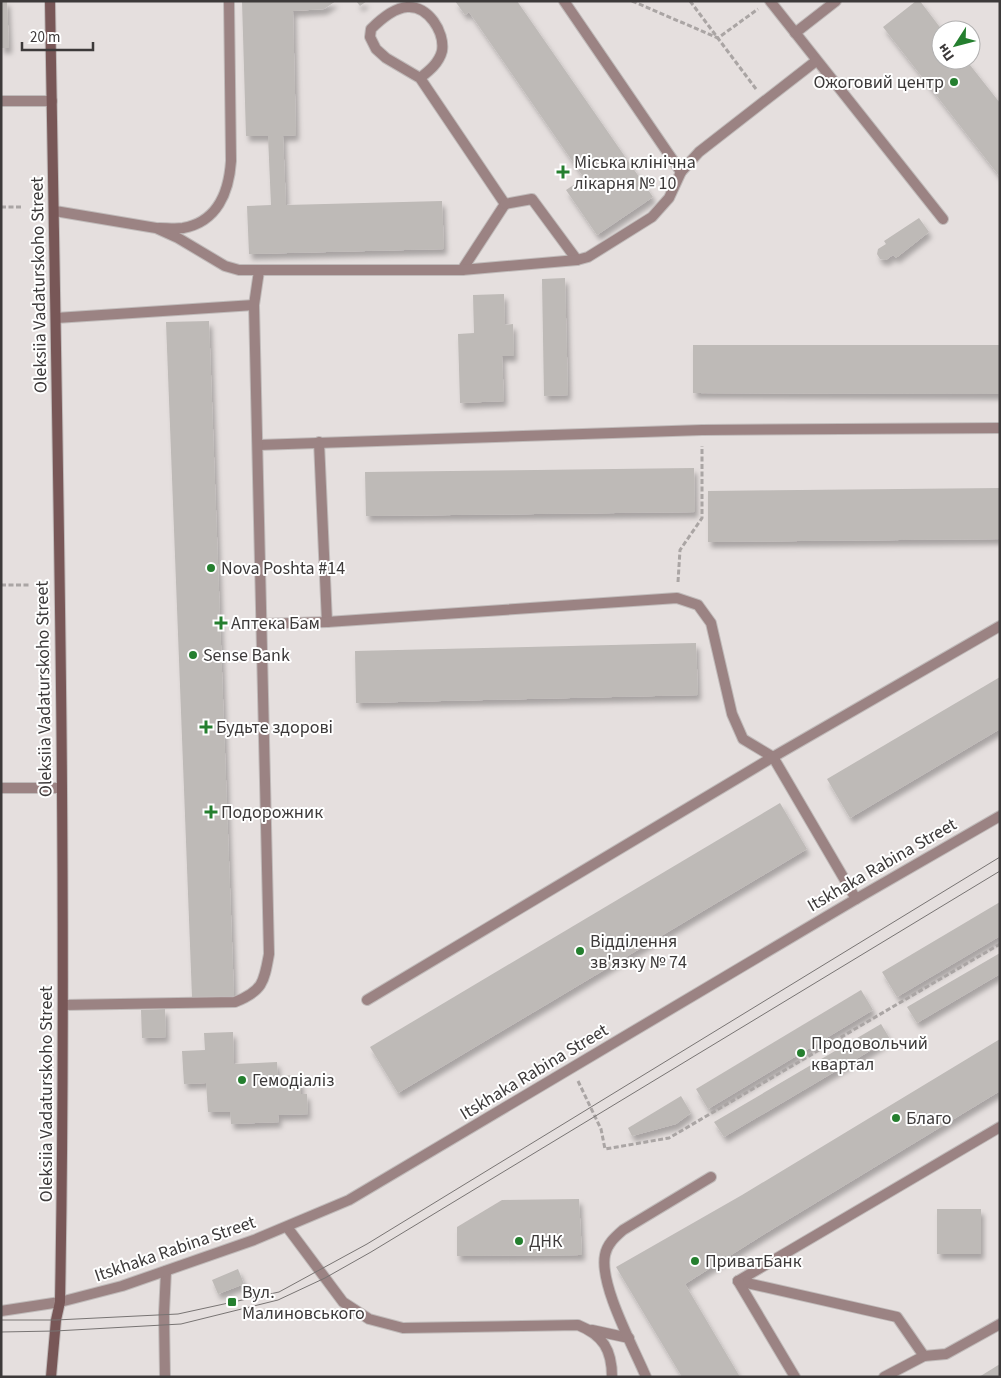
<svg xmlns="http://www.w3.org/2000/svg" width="1001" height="1378" font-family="'Source Sans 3',sans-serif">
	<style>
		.building { fill: #bebab7; filter: url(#shadow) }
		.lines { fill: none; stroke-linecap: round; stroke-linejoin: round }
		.service-casing { stroke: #c0bbba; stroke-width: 12 }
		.minor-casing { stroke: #c0bbba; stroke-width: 12 }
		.tertiary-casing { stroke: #c0bbba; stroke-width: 12 }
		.secondary-casing { stroke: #c0bbba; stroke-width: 12 }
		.path { stroke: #aaa5a4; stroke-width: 3; stroke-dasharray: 5 2.5; stroke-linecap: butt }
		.service { stroke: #9b8383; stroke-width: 10 }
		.minor { stroke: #9b8383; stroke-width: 10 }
		.tertiary { stroke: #9b8383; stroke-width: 10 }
		.secondary { stroke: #785757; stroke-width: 10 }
		.tram { stroke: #787473; stroke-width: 1 }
		.poi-dot { fill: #257f2f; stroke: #fff; stroke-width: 2 }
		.labels { text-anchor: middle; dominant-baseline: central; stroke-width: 4; stroke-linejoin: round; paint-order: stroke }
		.poi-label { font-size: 18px; fill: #3d3a3a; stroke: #fff; text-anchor: start }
		.street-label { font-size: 18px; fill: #3d3a3a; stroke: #fff }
	</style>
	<defs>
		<filter id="shadow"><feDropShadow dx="3" dy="5.5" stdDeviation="2.5" flood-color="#0004"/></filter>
	</defs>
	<rect width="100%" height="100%" fill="#e5dfde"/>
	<!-- building -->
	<g class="building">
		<path d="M1 1H7L9 48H1Z"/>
		<path d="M242 1H336L324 9 293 11 296 135 283 136 286 205 442 201 444 249 249 254 247 206 271 205 268 136H246Z"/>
		<path d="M356 1H367L360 6Z"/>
		<path d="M455 1H517L653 197 597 235 566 190 584 178 469 12 465 15Z"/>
		<path d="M916 1H920L942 30H941V60H966L1000 103V177L883 27Z"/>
		<path d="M919 218 929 232 896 258 893 255 886 260 880 259 877 254 878 249 886 244 884 241Z"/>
		<path d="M565 278 568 395 544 396 542 279Z"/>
		<path d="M504 294 505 325 513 324 514 356H502L504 401 460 403 458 334 474 333 473 295Z"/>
		<path d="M209 321 234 996 192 997 166 322Z"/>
		<path d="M693 345H1000V394L693 393Z"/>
		<path d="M694 468 695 512 366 516 365 472Z"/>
		<path d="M1000 488V539L708 542V491Z"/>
		<path d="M696 643 698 695 356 703 355 651Z"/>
		<path d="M1000 677V729L850 818 827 779Z"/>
		<path d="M780 803 807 849 398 1093 370 1047Z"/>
		<path d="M1000 902V936L897 997 882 972Z"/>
		<path d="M1000 953V974L917 1023 907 1007Z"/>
		<path d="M861 990 873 1010 708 1109 696 1089Z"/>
		<path d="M165 1009 166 1037 142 1038 141 1010Z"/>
		<path d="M881 1024 890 1039 724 1137 714 1122Z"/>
		<path d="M233 1032 234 1064 277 1062 278 1076 300 1075 301 1094H307L308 1114 278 1115 279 1122 231 1124 230 1112H208L206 1083 184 1084 182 1051 205 1050 204 1033Z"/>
		<path d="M1000 1039V1091L766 1233 685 1284 740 1377H682L616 1267 742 1195Z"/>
		<path d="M681 1096 691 1113 676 1124 632 1136 628 1128Z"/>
		<path d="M579 1199 582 1255 457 1256V1227L502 1200Z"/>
		<rect x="937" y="1209" width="44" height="45"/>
		<path d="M238 1269 244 1284 218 1294 212 1280Z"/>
		<path d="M1000 1364V1377H979Z"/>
	</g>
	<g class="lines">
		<defs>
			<g id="service">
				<path d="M564 1 681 172"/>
				<path d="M770 1 943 219"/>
				<path d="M795 33 836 1"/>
				<path d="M420 78C429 71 439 63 442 51 445 32 428 5 407 7 394 8 380 20 371 29L370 37 376 49 386 58 420 78 505 204 462 270"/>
				<path d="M505 204 532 199 577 260"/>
				<path d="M55 211 156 228 178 238 225 266 239 270H462L577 260 588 257 652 217 669 198 681 172 699 152 816 61"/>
				<path d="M159 228C167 228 175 229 183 228 217 222 229 192 231 161L229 1"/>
				<path d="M56 318 254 305"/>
				<path d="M319 442 327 622"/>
				<path d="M258 445 702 430 1000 428"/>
				<path d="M261 624 327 622 677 598 698 605 711 623 732 714 743 739 773 757 856 899"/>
				<path d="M1 788H61"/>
				<path d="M367 1000 773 757 1000 626"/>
				<path d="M63 1005 235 1002C263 991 264 982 269 954L254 305 259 271"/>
				<path d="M738 1281 1000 1127"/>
				<path d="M738 1281 897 1317 924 1356"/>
				<path d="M738 1281 795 1377"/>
				<path d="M592 1330 629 1338"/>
				<path d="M646 1377C634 1348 599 1285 605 1255 607 1244 615 1237 623 1230L711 1177"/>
				<path d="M884 1377 924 1356 946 1354 1000 1324"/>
			</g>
			<g id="minor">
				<path d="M1 101H52"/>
				<path d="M287 1227 343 1302 369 1319 403 1328 578 1325C603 1335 612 1350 612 1377"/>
				<path d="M165 1377 164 1314 166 1271"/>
			</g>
			<path id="tertiary" d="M1 1311 60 1302 122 1286 254 1240 349 1200 856 899 1000 816"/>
			<path id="secondary" d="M50 1C57 435 68 868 60 1302L56 1320 51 1377"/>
		</defs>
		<!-- service casing -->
		<use href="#service" class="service-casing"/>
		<!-- minor casing -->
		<use href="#minor" class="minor-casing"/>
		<!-- tertiary casing -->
		<use href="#tertiary" class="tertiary-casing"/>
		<!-- secondary casing -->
		<use href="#secondary" class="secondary-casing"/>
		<!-- path -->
		<g class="path">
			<path d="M632 1 718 38 758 9"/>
			<path d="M690 1 756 89"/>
			<path d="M1 207H23"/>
			<path d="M678 582 680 550 702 518V446"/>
			<path d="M1 585H30"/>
			<path d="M578 1081 601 1129 605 1149 669 1138 1000 944"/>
		</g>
		<!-- service -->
		<use href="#service" class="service"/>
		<!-- minor -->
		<use href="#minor" class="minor"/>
		<!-- tertiary -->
		<use href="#tertiary" class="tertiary"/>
		<!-- secondary -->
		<use href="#secondary" class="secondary"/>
		<!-- tram -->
		<g class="tram">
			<path d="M1 1320H56L178 1314 279 1292 367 1244 1000 857"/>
			<path d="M1 1332 55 1331 181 1324 278 1300 325 1278 371 1252 1000 871"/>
		</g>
	</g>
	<!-- markers -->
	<g class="poi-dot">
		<circle cx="954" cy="82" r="5"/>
		<path d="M560.5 164.5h5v5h5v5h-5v5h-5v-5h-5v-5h5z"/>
		<circle cx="211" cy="568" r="5"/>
		<path d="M218.5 615.5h5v5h5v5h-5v5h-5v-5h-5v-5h5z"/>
		<circle cx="193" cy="655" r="5"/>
		<path d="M203.5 719.5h5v5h5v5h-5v5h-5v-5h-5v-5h5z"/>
		<path d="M208.5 804.5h5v5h5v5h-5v5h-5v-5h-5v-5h5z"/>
		<circle cx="580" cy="951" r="5"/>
		<circle cx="801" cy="1053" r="5"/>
		<circle cx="242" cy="1080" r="5"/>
		<circle cx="896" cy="1118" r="5"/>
		<circle cx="519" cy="1241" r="5"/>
		<circle cx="695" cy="1261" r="5"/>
		<rect x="227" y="1297" width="10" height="10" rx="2.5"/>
	</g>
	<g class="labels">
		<!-- poi labels -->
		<g class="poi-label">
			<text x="944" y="82" text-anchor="end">Ожоговий центр</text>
			<text x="574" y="162">Міська клінічна<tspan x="574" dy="21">лікарня № 10</tspan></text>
			<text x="221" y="568">Nova Poshta #14</text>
			<text x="231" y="623">Аптека Бам</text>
			<text x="203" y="655">Sense Bank</text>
			<text x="216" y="727">Будьте здорові</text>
			<text x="221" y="812">Подорожник</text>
			<text x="590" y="941">Відділення<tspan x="590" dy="21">зв'язку № 74</tspan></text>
			<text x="811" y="1043">Продовольчий<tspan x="811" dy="21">квартал</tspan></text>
			<text x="252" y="1080">Гемодіаліз</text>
			<text x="906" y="1118">Благо</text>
			<text x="529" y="1241">ДНК</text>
			<text x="705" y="1261">ПриватБанк</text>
			<text x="242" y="1292">Вул.<tspan x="242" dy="21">Малиновського</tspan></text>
		</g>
		<!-- street labels -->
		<g class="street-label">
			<text transform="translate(39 285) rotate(-91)">Oleksiia Vadaturskoho Street</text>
			<text transform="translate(44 689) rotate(-91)">Oleksiia Vadaturskoho Street</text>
			<text transform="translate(882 865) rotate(-30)">Itskhaka Rabina Street</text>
			<text transform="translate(534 1072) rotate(-31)">Itskhaka Rabina Street</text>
			<text transform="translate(46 1094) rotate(-90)">Oleksiia Vadaturskoho Street</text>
			<text transform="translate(175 1249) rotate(-19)">Itskhaka Rabina Street</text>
		</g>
	</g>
	<!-- border -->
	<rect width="1001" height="1378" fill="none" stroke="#3d3a3a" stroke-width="5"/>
	<!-- north arrow -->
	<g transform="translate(956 45) rotate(234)"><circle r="24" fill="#ffffff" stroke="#b1b0b0"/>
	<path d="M0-4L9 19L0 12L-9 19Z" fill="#257f2f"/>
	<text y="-8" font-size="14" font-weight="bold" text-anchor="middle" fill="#3d3a3a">Пн</text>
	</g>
	<!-- scale -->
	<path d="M22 42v8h71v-8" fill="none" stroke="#3d3a3a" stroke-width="2.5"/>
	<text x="30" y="42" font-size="15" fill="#3d3a3a" stroke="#ffffff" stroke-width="4" paint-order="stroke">20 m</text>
</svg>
